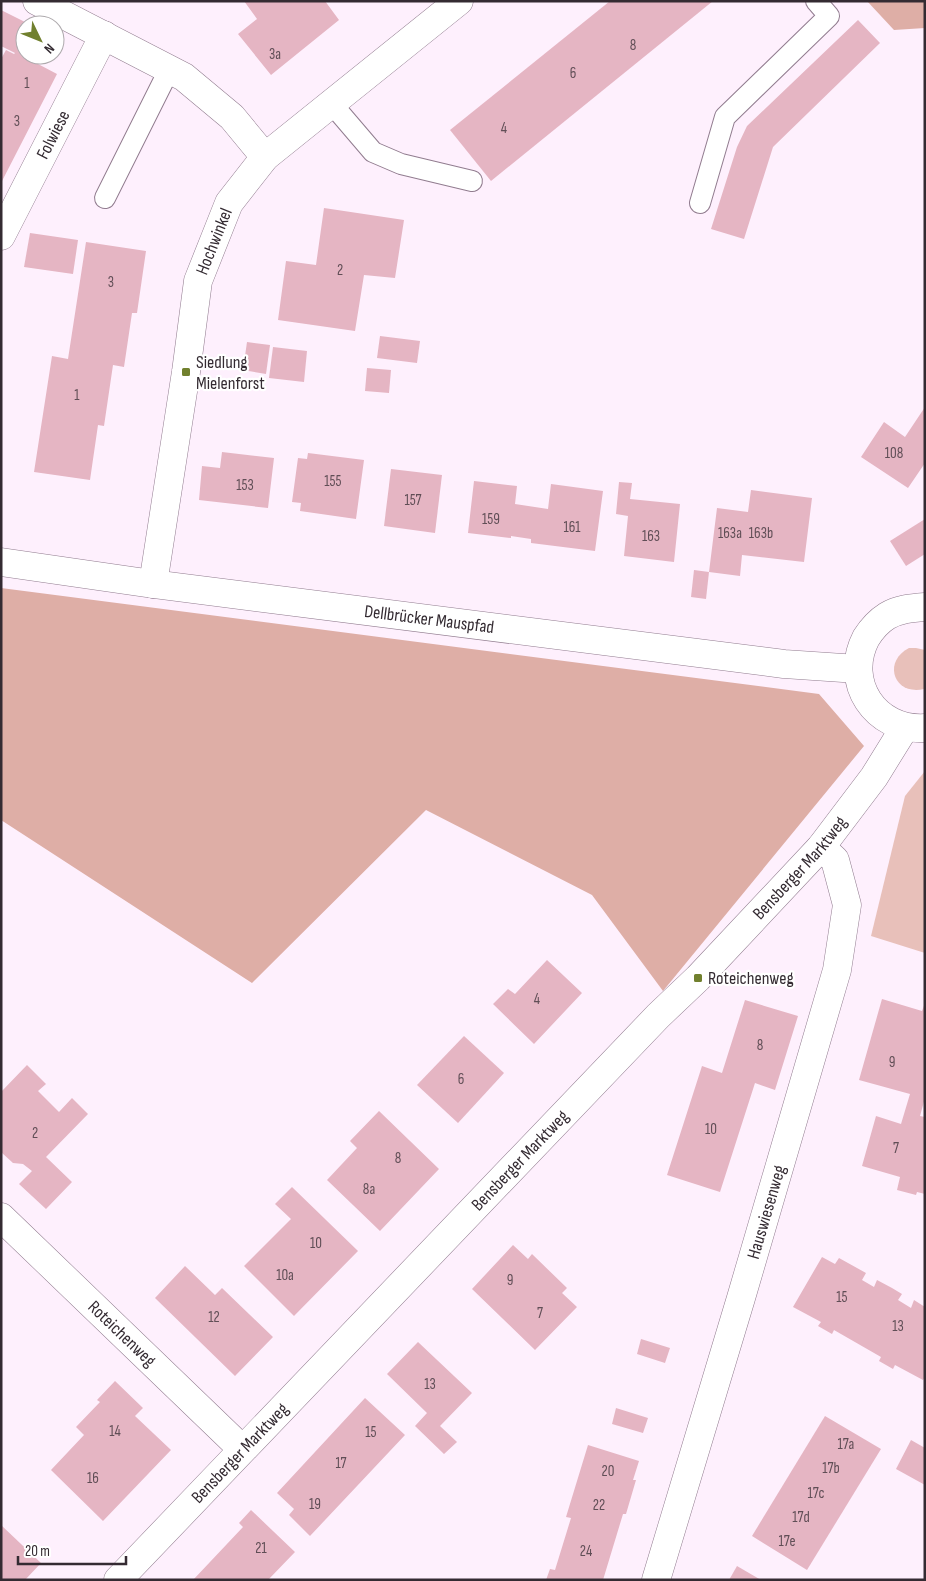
<svg xmlns="http://www.w3.org/2000/svg" width="926" height="1581" font-family="'Sofia Sans Condensed',sans-serif">
	<style>
		.green { fill: #e8c0ba }
		.forest { fill: #deaea6 }
		.building { fill: #e5b5c3 }
		.lines { fill: none; stroke-linecap: round; stroke-linejoin: round }
		.service-casing { stroke: #917c8f; stroke-width: 22 }
		.minor-casing { stroke: #917c8f; stroke-width: 29 }
		.secondary-casing { stroke: #917c8f; stroke-width: 29 }
		.service { stroke: #fff; stroke-width: 20 }
		.minor { stroke: #fff; stroke-width: 28 }
		.secondary { stroke: #fff; stroke-width: 28 }
		.poi-dot { fill: #71802e; stroke: #fff; stroke-width: 2 }
		.labels { text-anchor: middle; dominant-baseline: central; stroke-width: 4.5; stroke-linejoin: round; paint-order: stroke }
		.number-label { font-size: 15px; fill: #604e56 }
		.street-label { font-size: 18px; fill: #342b32; stroke: #fff }
		.poi-label { font-size: 18px; fill: #342b32; stroke: #fff; text-anchor: start }
	</style>
	<rect width="100%" height="100%" fill="#fef0fd"/>
	<!-- green -->
	<g class="green">
		<path d="M909 648H916L925 650 924 689C894 696 882 662 909 648Z"/>
		<path d="M925 771V953L871 936 905 796Z"/>
	</g>
	<!-- forest -->
	<g class="forest">
		<path d="M867 1H925V28L894 30Z"/>
		<path d="M1 588 819 694 864 746 663 991 592 895 426 810 252 983 1 820Z"/>
	</g>
	<!-- building -->
	<g class="building">
		<path d="M244 1H325L339 20 271 75 238 34 257 19Z"/>
		<path d="M610 1H713L491 181 450 130Z"/>
		<path d="M1 10 31 25H25V55H43L38 64 57 74 1 183V59L6 50 14 54 15 53 1 46Z"/>
		<path d="M858 20 880 43 773 147 744 239 711 229 737 147 747 126Z"/>
		<path d="M324 208 404 220 395 278 364 275 355 331 278 320 286 261 316 265Z"/>
		<path d="M30 233 78 240 73 274 24 267Z"/>
		<path d="M86 242 146 251 137 313H132L124 367 113 365 104 426 98 425 90 480 34 472 52 356 68 359Z"/>
		<path d="M380 336 420 341 417 363 377 358Z"/>
		<path d="M247 342 270 345 266 374 243 370Z"/>
		<path d="M273 347 307 351 304 382 269 378Z"/>
		<path d="M367 368 391 370 389 393 365 391Z"/>
		<path d="M925 407V463L908 488 861 457 884 422 905 437Z"/>
		<path d="M222 452 274 458 268 508 199 500 202 466 220 468Z"/>
		<path d="M308 453 364 460 356 519 300 511 301 503 292 502 298 458 307 459Z"/>
		<path d="M391 469 442 475 435 533 384 526Z"/>
		<path d="M474 481 517 486 515 504 548 509 551 484 603 491 595 551 531 543V539L511 536V538L468 533Z"/>
		<path d="M619 482 632 483 630 499 680 504 674 562 624 556 628 516 616 514Z"/>
		<path d="M751 490 812 498 804 562 742 555 740 576 709 572 717 508 748 512Z"/>
		<path d="M925 519V554L906 566 890 541Z"/>
		<path d="M694 570 709 572 706 599 691 597Z"/>
		<path d="M547 960 582 993 534 1044 493 1004 508 989 515 994Z"/>
		<path d="M882 999 922 1011 925 1003V1098L920 1116 925 1117V1194L917 1192 916 1195 897 1190 900 1177 862 1166 876 1116 901 1124 910 1094 859 1080Z"/>
		<path d="M745 1000 798 1016 775 1090 755 1083 720 1192 667 1175 702 1066 722 1073Z"/>
		<path d="M464 1036 504 1073 458 1123 417 1085Z"/>
		<path d="M27 1065 46 1084 38 1091 59 1112 72 1098 88 1114 46 1157 72 1182 46 1209 19 1184 32 1171 23 1164 13 1163 1 1152V1092Z"/>
		<path d="M379 1111 439 1169 380 1231 327 1180 357 1148 350 1141Z"/>
		<path d="M292 1187 358 1251 294 1316 244 1266 291 1219 275 1204Z"/>
		<path d="M513 1245 528 1259 532 1254 567 1288 562 1293 577 1307 535 1350 472 1289Z"/>
		<path d="M822 1257 835 1264 839 1258 866 1273 862 1280 874 1287 877 1280 892 1288 902 1294 898 1300 911 1308 914 1300 925 1307V1377L923 1380 895 1365 893 1369 879 1361 881 1357 834 1330 832 1334 818 1326 821 1322 793 1307Z"/>
		<path d="M185 1266 215 1295 222 1288 273 1337 235 1376 155 1298Z"/>
		<path d="M641 1339 670 1348 665 1363 637 1354Z"/>
		<path d="M418 1342 472 1393 440 1426 457 1442 444 1454 415 1426 427 1413 387 1374Z"/>
		<path d="M115 1381 143 1408 135 1416 171 1450 103 1521 51 1470 84 1435 76 1427 100 1402 97 1400Z"/>
		<path d="M365 1398 405 1435 310 1536 289 1515 294 1509 277 1493Z"/>
		<path d="M616 1408 648 1418 643 1433 612 1424Z"/>
		<path d="M825 1416 881 1449 807 1570 752 1536Z"/>
		<path d="M911 1440 925 1448V1485L896 1469Z"/>
		<path d="M588 1445 639 1461 633 1480H636L626 1514H623L603 1580H546L550 1569 555 1570 571 1518 566 1517Z"/>
		<path d="M251 1510 295 1552 268 1580H193L243 1527 239 1523Z"/>
		<path d="M1 1525 41 1563 25 1580H1Z"/>
		<path d="M737 1566 761 1580H729Z"/>
	</g>
	<g class="lines">
		<defs>
			<g id="service">
				<path d="M332 104 373 152 401 164 472 181"/>
				<path d="M105 198 169 70"/>
				<path d="M700 203 725 117 829 16 816 1"/>
			</g>
			<g id="minor">
				<path d="M37 1 184 77 232 117 265 157"/>
				<path id="s1" d="M1 236 104 35"/>
				<path id="s2" d="M153 584 186 372 198 281 229 203 265 157 459 1"/>
				<path id="s3" d="M1 1217 242 1449"/>
				<path id="s4" d="M118 1580 658 1016 698 978 821 847 874 777 905 727"/>
				<path id="s5" d="M656 1580 741 1298 837 970 847 905 835 860 821 847"/>
			</g>
			<g id="secondary">
				<path id="s6" d="M1 562 153 584 784 664 858 669"/>
				<path d="M925 607C911 608 899 609 887 616 879 621 871 630 866 638 843 682 875 731 925 728"/>
			</g>
		</defs>
		<!-- service casing -->
		<use href="#service" class="service-casing"/>
		<!-- minor casing -->
		<use href="#minor" class="minor-casing"/>
		<!-- secondary casing -->
		<use href="#secondary" class="secondary-casing"/>
		<!-- service -->
		<use href="#service" class="service"/>
		<!-- minor -->
		<use href="#minor" class="minor"/>
		<!-- secondary -->
		<use href="#secondary" class="secondary"/>
	</g>
	<!-- markers -->
	<g class="poi-dot">
		<rect x="181" y="367" width="10" height="10" rx="2.5"/>
		<rect x="693" y="973" width="10" height="10" rx="2.5"/>
	</g>
	<g class="labels">
		<!-- number labels -->
		<g class="number-label">
			<text x="633" y="45">8</text>
			<text x="275" y="54">3a</text>
			<text x="573" y="73">6</text>
			<text x="27" y="83">1</text>
			<text x="17" y="121">3</text>
			<text x="504" y="128">4</text>
			<text x="340" y="270">2</text>
			<text x="111" y="282">3</text>
			<text x="77" y="395">1</text>
			<text x="894" y="453">108</text>
			<text x="333" y="481">155</text>
			<text x="245" y="485">153</text>
			<text x="413" y="500">157</text>
			<text x="491" y="519">159</text>
			<text x="572" y="527">161</text>
			<text x="730" y="533">163a</text>
			<text x="761" y="533">163b</text>
			<text x="651" y="536">163</text>
			<text x="537" y="999">4</text>
			<text x="760" y="1045">8</text>
			<text x="892" y="1062">9</text>
			<text x="461" y="1079">6</text>
			<text x="711" y="1129">10</text>
			<text x="35" y="1133">2</text>
			<text x="896" y="1148">7</text>
			<text x="398" y="1158">8</text>
			<text x="369" y="1189">8a</text>
			<text x="316" y="1243">10</text>
			<text x="285" y="1275">10a</text>
			<text x="510" y="1280">9</text>
			<text x="842" y="1297">15</text>
			<text x="540" y="1313">7</text>
			<text x="214" y="1317">12</text>
			<text x="898" y="1326">13</text>
			<text x="430" y="1384">13</text>
			<text x="115" y="1431">14</text>
			<text x="371" y="1432">15</text>
			<text x="846" y="1444">17a</text>
			<text x="341" y="1463">17</text>
			<text x="831" y="1468">17b</text>
			<text x="608" y="1471">20</text>
			<text x="93" y="1478">16</text>
			<text x="816" y="1493">17c</text>
			<text x="315" y="1504">19</text>
			<text x="599" y="1505">22</text>
			<text x="801" y="1517">17d</text>
			<text x="787" y="1541">17e</text>
			<text x="261" y="1548">21</text>
			<text x="586" y="1551">24</text>
		</g>
		<!-- street labels -->
		<g class="street-label">
			<text stroke="none"><textPath href="#s1" startOffset="114">Folwiese</textPath></text>
			<text stroke="none"><textPath href="#s2" startOffset="349">Hochwinkel</textPath></text>
			<text stroke="none"><textPath href="#s6" startOffset="432">Dellbrücker Mauspfad</textPath></text>
			<text stroke="none"><textPath href="#s4" startOffset="986">Bensberger Marktweg</textPath></text>
			<text stroke="none"><textPath href="#s4" startOffset="581">Bensberger Marktweg</textPath></text>
			<text stroke="none"><textPath href="#s5" startOffset="384">Hauswiesenweg</textPath></text>
			<text stroke="none"><textPath href="#s3" startOffset="168">Roteichenweg</textPath></text>
			<text stroke="none"><textPath href="#s4" startOffset="176">Bensberger Marktweg</textPath></text>
		</g>
		<!-- poi labels -->
		<g class="poi-label">
			<text x="196" y="362">Siedlung<tspan x="196" dy="21">Mielenforst</tspan></text>
			<text x="708" y="978">Roteichenweg</text>
		</g>
	</g>
	<!-- border -->
	<rect width="926" height="1581" fill="none" stroke="#342b32" stroke-width="5"/>
	<!-- north arrow -->
	<g transform="translate(40 40) rotate(133)"><circle r="24" fill="#ffffff" stroke="#aeaaad"/>
	<path d="M0-4L9 19L0 12L-9 19Z" fill="#71802e"/>
	<text y="-8" font-size="14" font-weight="bold" text-anchor="middle" fill="#342b32">N</text>
	</g>
	<!-- scale -->
	<path d="M18 1556v8h108v-8" fill="none" stroke="#342b32" stroke-width="2.5"/>
	<text x="25" y="1556" font-size="15" fill="#342b32" stroke="#ffffff" stroke-width="4" paint-order="stroke">20 m</text>
</svg>
